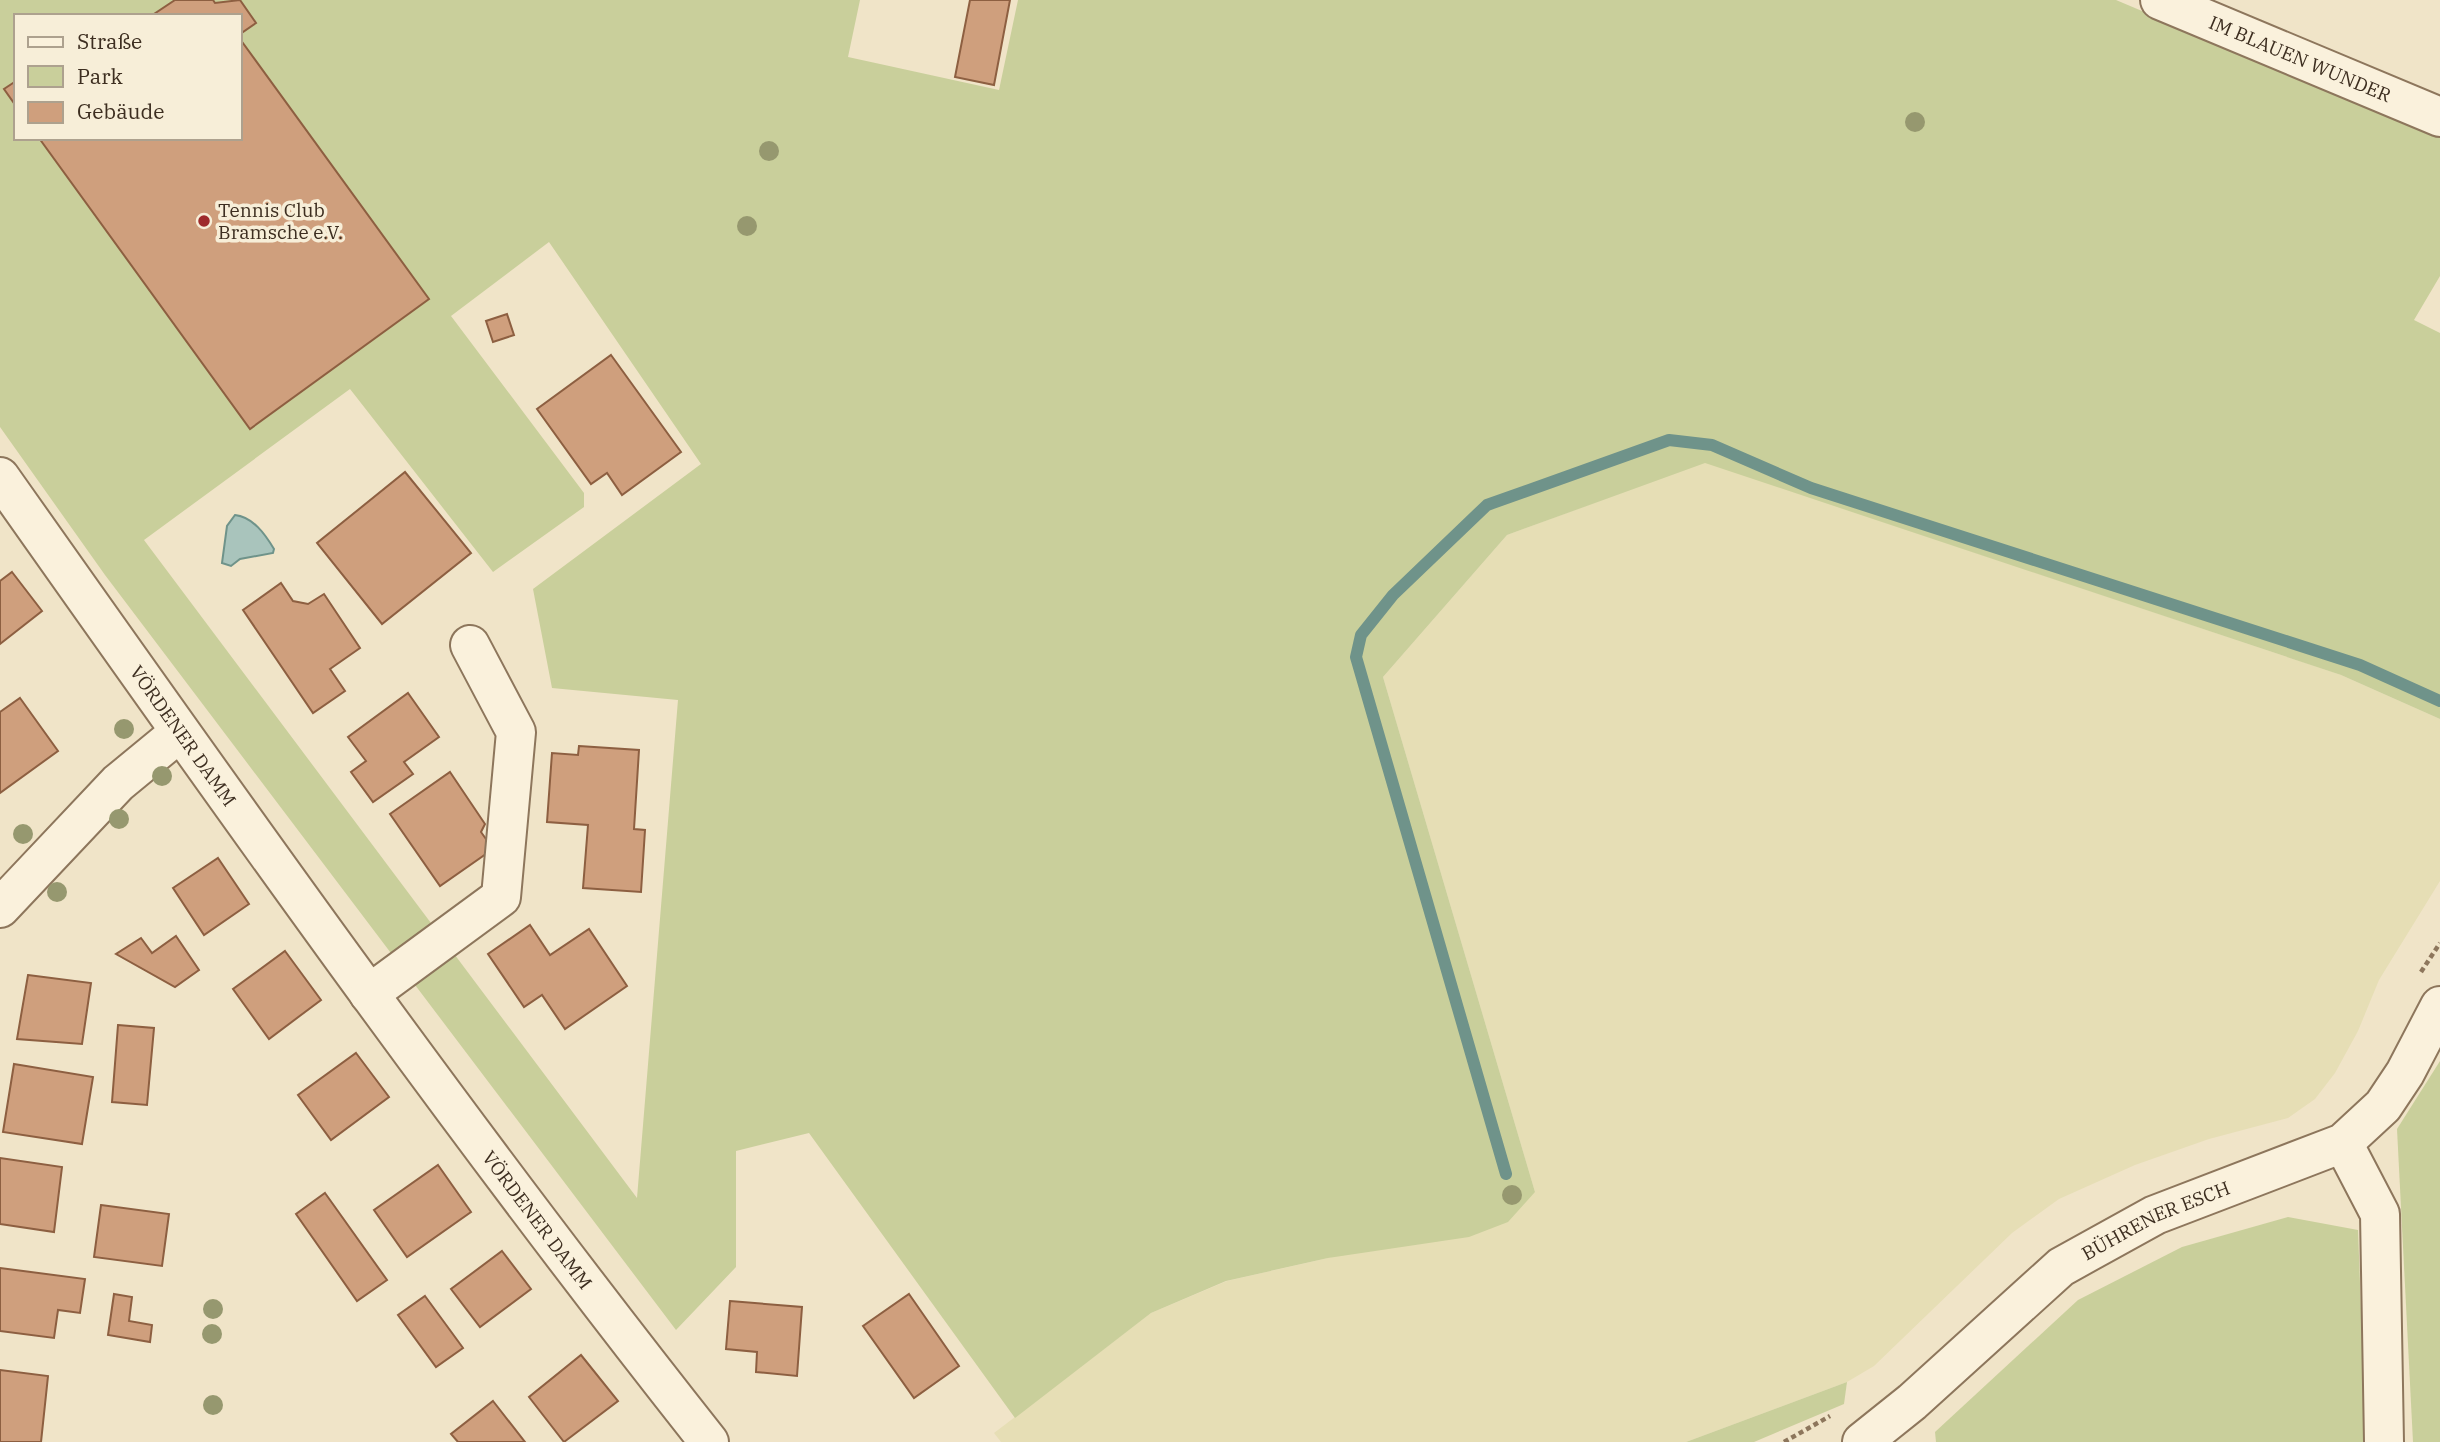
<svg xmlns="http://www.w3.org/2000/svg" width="2440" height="1442" font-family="'IBM Plex Serif',serif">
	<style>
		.farmland { fill: #e6deb5 }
		.green { fill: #c9cf9b; fill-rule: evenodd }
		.water { fill: #a9c4bc; stroke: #6f938a; stroke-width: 2 }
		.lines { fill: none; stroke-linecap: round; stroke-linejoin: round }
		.stream { stroke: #6f938a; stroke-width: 12 }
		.building { fill: #cf9f7d; stroke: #8d5f41; stroke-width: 2 }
		.minor-casing { stroke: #8d765c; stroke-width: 42 }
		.path { stroke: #8d765c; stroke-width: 4.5; stroke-dasharray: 5 3.5; stroke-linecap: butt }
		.minor { stroke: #faf1dc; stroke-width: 38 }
		.tree { fill: #96986f }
		.poi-dot { fill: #9e2a2b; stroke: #f7eed8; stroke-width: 2.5 }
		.labels { text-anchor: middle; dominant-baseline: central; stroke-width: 7; stroke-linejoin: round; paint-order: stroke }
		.street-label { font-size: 19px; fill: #3d2e20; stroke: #f7eed8 }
		.poi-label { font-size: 19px; fill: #3d2e20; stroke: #f7eed8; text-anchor: start }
	</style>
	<rect width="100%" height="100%" fill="#f0e4c8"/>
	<!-- farmland -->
	<path class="farmland" d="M1705 462 2341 675 2440 719V881L2379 980 2358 1031 2335 1073 2315 1099 2288 1118 2209 1139 2135 1165 2059 1199 2012 1233 1874 1366 1847 1382 1686 1442H1001L994 1433 1151 1313 1227 1281 1328 1258 1535 1192 1383 677 1507 535Z"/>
	<!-- green -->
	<g class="green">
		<path d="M0 0H860L848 57 999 90 1018 0H2116L2440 137V276L2414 320 2440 333V719L2341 675 1705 463 1507 535 1383 677 1535 1192 1508 1222 1469 1237 1328 1258 1226 1281 1151 1313 1015 1418 809 1133 736 1151V1267L676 1330 105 575 0 427ZM16 16H240V138H16ZM549 242 701 464 533 589 552 688 678 700 637 1198 144 540 350 389 493 572 584 507V493L451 316Z"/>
		<path d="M2440 1061V1442H2413L2397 1129Z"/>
		<path d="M2288 1217 2358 1230 2366 1442H1936L1935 1432 2078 1300 2182 1247Z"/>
		<path d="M1847 1382 1844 1404 1754 1442H1686Z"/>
	</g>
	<!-- water -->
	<path class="water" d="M235 515C253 517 265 534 274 549L273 553 240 559 231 566 222 563 227 526Z"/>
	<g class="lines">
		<!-- stream -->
		<path class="stream" d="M1506 1174 1356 657 1361 635 1393 595 1487 505 1669 440 1712 445 1811 488 2360 665 2440 701"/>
	</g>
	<!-- building -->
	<g class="building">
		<path d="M175 0H213L215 3 240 0 256 23 240 34V16H151Z"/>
		<path d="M970 0H1010L994 85 955 77Z"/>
		<path d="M240 39 429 299 250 429 39 138H240Z"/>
		<path d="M16 81V106L4 89Z"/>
		<path d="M507 314 514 335 493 342 486 321Z"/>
		<path d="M611 355 681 452 622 495 607 473 591 484 537 409Z"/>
		<path d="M405 472 471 553 382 624 317 543Z"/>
		<path d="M12 572 42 611 0 644V581Z"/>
		<path d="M281 583 293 601 308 604 324 594 360 648 330 669 345 691 313 713 243 610Z"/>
		<path d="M408 693 439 737 404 762 413 774 373 802 351 772 366 761 348 737Z"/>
		<path d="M20 698 58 751 0 793V712Z"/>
		<path d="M579 746 639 750 634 829 645 830 641 892 583 888 588 825 547 822 552 753 578 755Z"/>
		<path d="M450 772 485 824 481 832 493 849 440 886 390 814Z"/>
		<path d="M218 858 249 904 204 935 173 888Z"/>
		<path d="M530 925 550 955 589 929 627 986 565 1029 542 995 524 1007 488 954Z"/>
		<path d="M176 936 199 970 175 987 116 954 141 938 152 953Z"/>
		<path d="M285 951 321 1000 269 1039 233 989Z"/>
		<path d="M28 975 91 983 82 1044 17 1039Z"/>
		<path d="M118 1025 154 1028 147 1105 112 1102Z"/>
		<path d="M356 1053 389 1097 331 1140 298 1095Z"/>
		<path d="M14 1064 93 1077 82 1144 3 1132Z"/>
		<path d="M0 1158 62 1167 54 1232 0 1224Z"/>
		<path d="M438 1165 471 1212 407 1257 374 1210Z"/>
		<path d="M325 1193 387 1280 357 1301 296 1214Z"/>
		<path d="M101 1205 169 1214 162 1266 94 1257Z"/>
		<path d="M502 1251 531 1289 480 1327 451 1289Z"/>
		<path d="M0 1268 85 1279 80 1313 58 1310 54 1338 0 1331Z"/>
		<path d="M114 1294 132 1297 129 1321 152 1325 150 1342 108 1335Z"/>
		<path d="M909 1294 959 1366 914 1398 863 1326Z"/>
		<path d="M425 1296 463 1348 436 1367 398 1315Z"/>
		<path d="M730 1301 802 1307 797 1376 756 1372 757 1352 726 1349Z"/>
		<path d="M581 1355 618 1401 564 1442 529 1397Z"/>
		<path d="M0 1370 48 1376 41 1442H0Z"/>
		<path d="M493 1401 525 1442H458L451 1434Z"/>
	</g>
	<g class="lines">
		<defs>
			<g id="minor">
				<path id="s1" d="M2160 0 2440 117"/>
				<path id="s2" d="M0 477C230 803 461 1129 709 1442"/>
				<path d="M0 908 118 783 180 732"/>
				<path d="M369 994 501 897 516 732 470 645"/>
				<path d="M2343 1143 2380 1214 2384 1442"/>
				<path id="s3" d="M1862 1442 1912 1402 2061 1267 2155 1215 2343 1143 2383 1106 2405 1073 2440 1006"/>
			</g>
		</defs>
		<!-- minor casing -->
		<use href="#minor" class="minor-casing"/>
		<!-- path -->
		<g class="path">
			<path d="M2421 972 2440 943"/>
			<path d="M1784 1442 1830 1416"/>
		</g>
		<!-- minor -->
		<use href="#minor" class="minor"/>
	</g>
	<!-- trees -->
	<g class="tree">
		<circle cx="1915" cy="122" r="10"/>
		<circle cx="769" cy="151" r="10"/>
		<circle cx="747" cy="226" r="10"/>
		<circle cx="124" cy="729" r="10"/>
		<circle cx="162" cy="776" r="10"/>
		<circle cx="119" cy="819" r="10"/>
		<circle cx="23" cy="834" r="10"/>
		<circle cx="57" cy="892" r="10"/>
		<circle cx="1512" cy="1195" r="10"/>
		<circle cx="213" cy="1309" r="10"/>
		<circle cx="212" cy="1334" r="10"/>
		<circle cx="213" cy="1405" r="10"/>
	</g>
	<!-- markers -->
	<circle class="poi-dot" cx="204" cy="221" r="7"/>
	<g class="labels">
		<!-- street labels -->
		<g class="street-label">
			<text stroke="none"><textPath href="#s1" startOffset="152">IM BLAUEN WUNDER</textPath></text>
			<text stroke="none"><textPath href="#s2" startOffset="317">VÖRDENER DAMM</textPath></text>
			<text stroke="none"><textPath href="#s2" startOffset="917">VÖRDENER DAMM</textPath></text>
			<text stroke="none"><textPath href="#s3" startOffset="371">BÜHRENER ESCH</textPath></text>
		</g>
		<!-- poi labels -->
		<g class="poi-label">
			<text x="218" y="210">Tennis Club<tspan x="218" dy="22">Bramsche e.V.</tspan></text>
		</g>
	</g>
	<!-- legend -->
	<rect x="14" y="14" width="228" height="126" fill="#f7eed8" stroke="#ada18e" stroke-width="2"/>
	<rect x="28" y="37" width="35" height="10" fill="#faf1dc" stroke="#ada18e" stroke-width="2"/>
	<text x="77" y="49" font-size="21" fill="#3d2e20">Straße</text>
	<rect x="28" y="66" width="35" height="21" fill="#c9cf9b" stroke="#ada18e" stroke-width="2"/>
	<text x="77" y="84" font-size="21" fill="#3d2e20">Park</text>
	<rect x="28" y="102" width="35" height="21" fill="#cf9f7d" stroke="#ada18e" stroke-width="2"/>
	<text x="77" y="119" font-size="21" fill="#3d2e20">Gebäude</text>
</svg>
